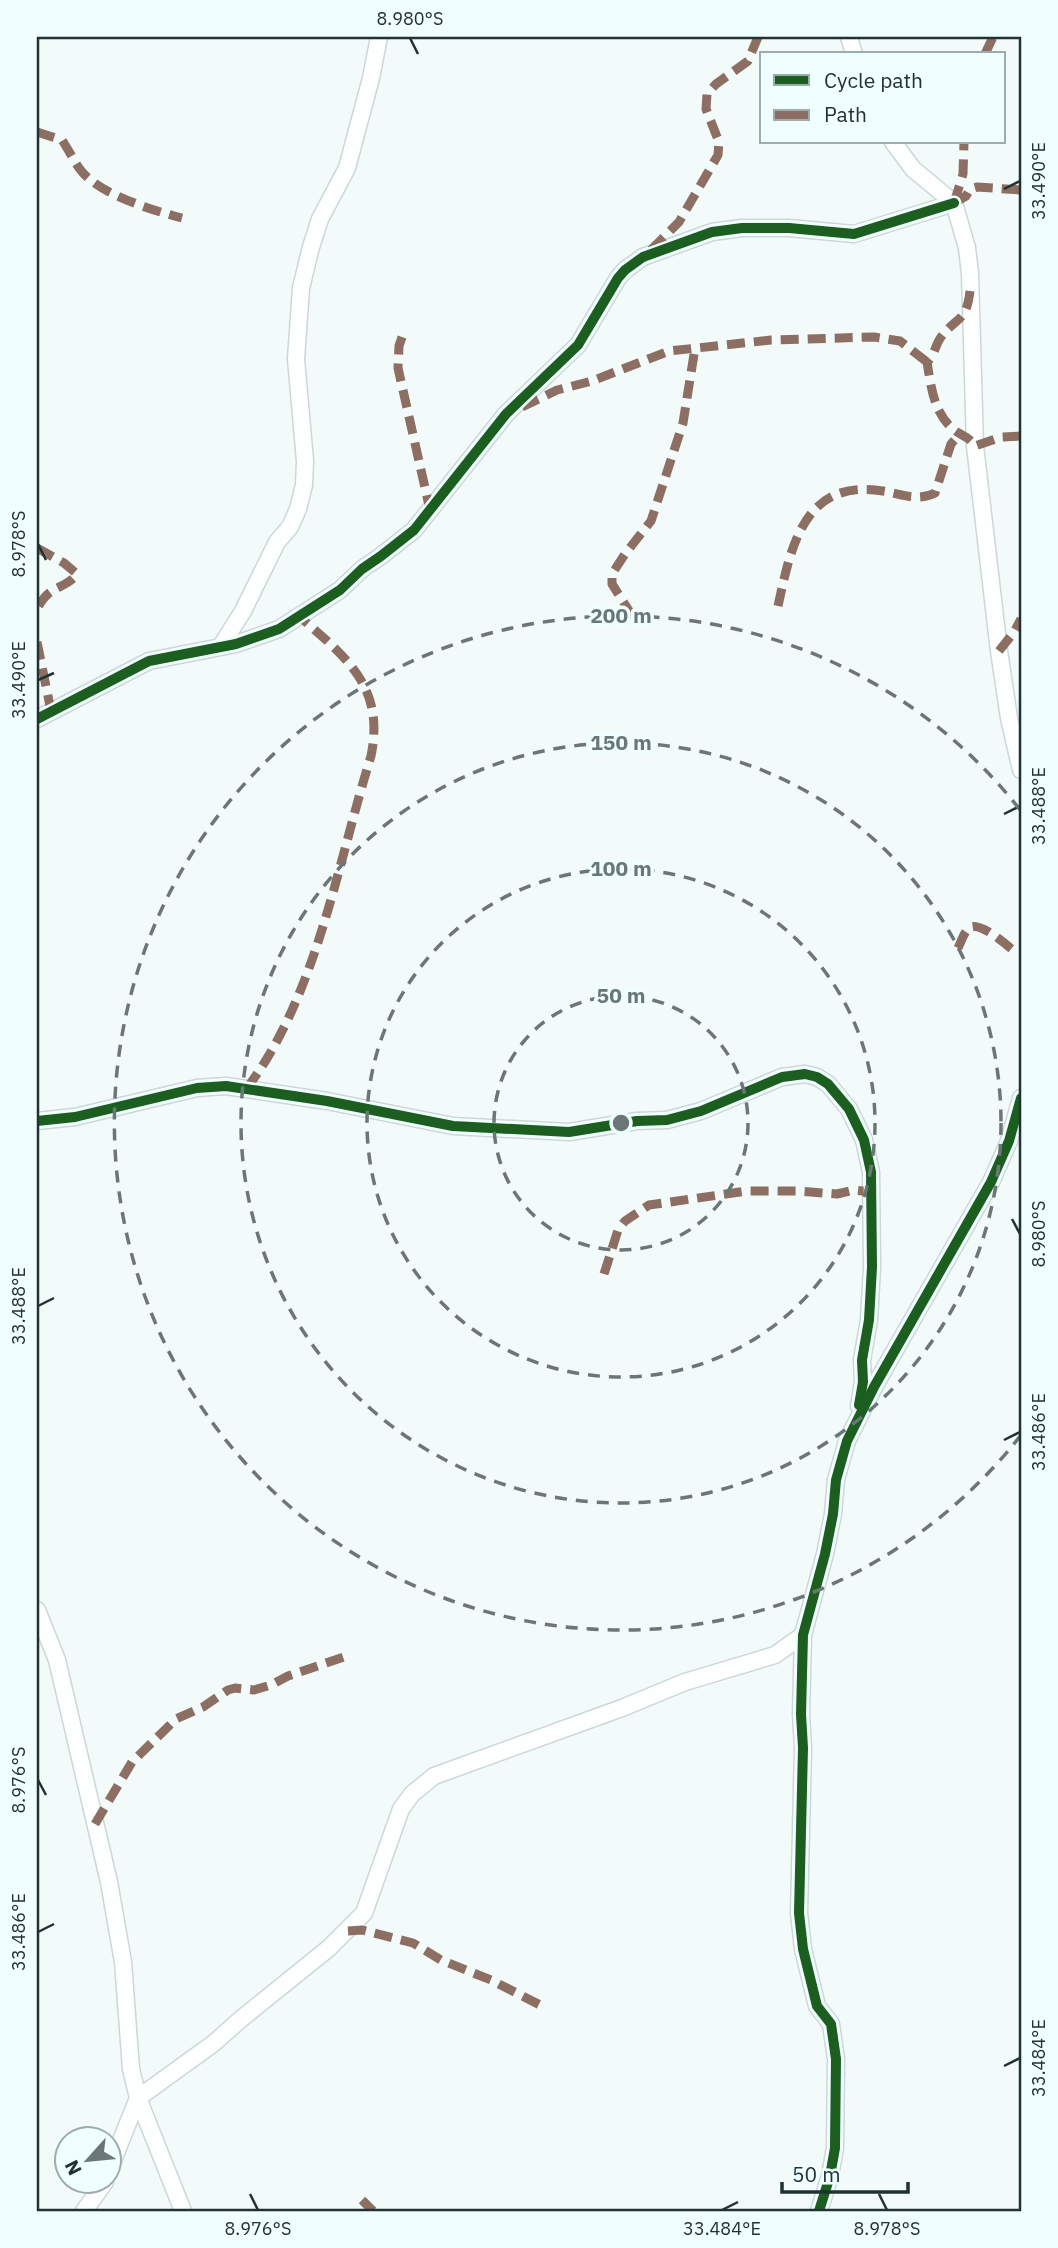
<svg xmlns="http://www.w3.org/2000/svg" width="1058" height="2248" font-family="'IBM Plex Sans',sans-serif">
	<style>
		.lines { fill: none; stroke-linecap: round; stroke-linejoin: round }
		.street-casing { stroke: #ccd7d7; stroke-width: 19 }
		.street { stroke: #fdfefe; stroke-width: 16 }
		.quiet { stroke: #8d6e63; stroke-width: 9; stroke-dasharray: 18 9; stroke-linecap: butt }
		.cycleway-casing { stroke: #effefe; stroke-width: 15 }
		.cycleway { stroke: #1b5e20; stroke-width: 10 }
		.ticks { fill: none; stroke: #223131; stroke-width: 2.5 }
		.ring { fill: none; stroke: #6b7777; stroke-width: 3.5; stroke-dasharray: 12 9 }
		.centre { fill: #6b7777; stroke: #effefe; stroke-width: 3.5 }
		.ring-label { font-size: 21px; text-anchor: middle; font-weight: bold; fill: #6b7777; stroke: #effefe; stroke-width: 7; stroke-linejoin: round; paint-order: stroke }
		.neatline { fill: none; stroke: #223131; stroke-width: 2.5 }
		.ticks-label { font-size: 18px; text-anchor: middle; fill: #223131 }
	</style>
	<rect width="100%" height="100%" fill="#f2fafa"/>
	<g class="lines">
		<defs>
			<g id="street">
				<path d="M849 37 854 54"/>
				<path d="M893 142 913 169 954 203 967 248 970 273 975 446 999 651 1009 718 1021 770"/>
				<path d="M221 646 243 611 277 542 290 527 298 509 304 485 305 461 296 359 301 288 311 247 320 219 347 168 371 78 379 37"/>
				<path d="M37 719 149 661 236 644 279 629 340 590 362 569 381 556 414 530 506 414 578 345 618 278 625 270 643 257 712 232 742 228H789L854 234 954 203"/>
				<path d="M37 1121 75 1117 197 1088 226 1086 327 1101 453 1126 569 1132 637 1121 667 1120 701 1111 782 1077 805 1074 817 1077 828 1084 849 1109 864 1140 871 1172 872 1267 869 1320 862 1360 863 1382 859 1406"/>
				<path d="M37 1610 57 1660 109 1882 123 1962 131 2069 138 2098 183 2211"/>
				<path d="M108 2173 138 2098 214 2043 241 2019 329 1948 364 1913 401 1809 412 1794 434 1776 622 1708 685 1682 775 1655 803 1635"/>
				<path d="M84 2211 105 2182"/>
				<path d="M819 2211 830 2176 835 2148 836 2059 831 2024 817 2006 803 1949 799 1913 803 1748 801 1714 803 1635 825 1554 833 1514 836 1480 847 1441 874 1387 991 1182 1009 1141 1021 1098"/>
			</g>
		</defs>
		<!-- street casing -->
		<use href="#street" class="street-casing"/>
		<!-- street -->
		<use href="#street" class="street"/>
		<!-- quiet -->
		<g class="quiet">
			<path d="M985 54 993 37"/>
			<path d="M37 132 62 140C68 149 73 159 79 168 97 194 152 210 182 218"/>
			<path d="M954 203 966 196 970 189 977 187 1021 190"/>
			<path d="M954 203 963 174 964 142"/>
			<path d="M651 250 679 222 718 155 719 142 706 109 707 94 716 84 748 61 758 37"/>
			<path d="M970 291C966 323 958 315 941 337 935 345 935 355 927 362 931 385 933 412 953 429 961 436 969 436 975 446L1001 437 1021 436"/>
			<path d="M402 337 399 346 398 368 430 510"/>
			<path d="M522 407 557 390 592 381 669 351 771 340 874 337 900 341 927 362"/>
			<path d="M37 548 64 563 77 574C64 591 50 583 37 609"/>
			<path d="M778 606C791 546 804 478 883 491 901 494 917 502 935 493L951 444 960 434"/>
			<path d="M633 617 612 584V574L625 554 651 521 683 423 695 348"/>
			<path d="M37 642 51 711"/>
			<path d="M999 651 1014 632 1021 619"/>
			<path d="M958 948C961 942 964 932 969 928 979 920 1005 944 1013 950L1021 949"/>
			<path d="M247 1088C317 995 337 865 371 756 385 687 347 658 300 617"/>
			<path d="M604 1274 618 1230 625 1221 649 1205 747 1191H797L837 1194 854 1190 872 1192"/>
			<path d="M95 1824 132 1762 176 1719 203 1707 228 1690 235 1688 254 1690 271 1685 288 1676 344 1657"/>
			<path d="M348 1931 362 1930 413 1943 441 1960 491 1980 546 2008"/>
			<path d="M362 2200 373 2211"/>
		</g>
		<defs>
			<g id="cycleway">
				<path d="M37 719 149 661 236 644 279 629 340 590 362 569 381 556 414 530 506 414 578 345 618 278 625 270 643 257 712 232 742 228H789L854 234 954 203"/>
				<path d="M37 1121 75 1117 197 1088 226 1086 327 1101 453 1126 569 1132 637 1121 667 1120 701 1111 782 1077 805 1074 817 1077 828 1084 849 1109 864 1140 871 1172 872 1267 869 1320 862 1360 863 1382 859 1405"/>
				<path d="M819 2211 830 2176 835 2148 836 2059 831 2024 817 2006 803 1949 799 1913 803 1748 801 1714 803 1635 825 1554 833 1514 836 1480 847 1441 874 1387 991 1182 1009 1141 1021 1098"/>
			</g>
		</defs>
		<!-- cycleway casing -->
		<use href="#cycleway" class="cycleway-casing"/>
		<!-- cycleway -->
		<use href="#cycleway" class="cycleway"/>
	</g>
	<!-- ticks -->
	<path class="ticks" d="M410 38 418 54M1004 189 1020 181M38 544 46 560M38 680 54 673M1004 814 1020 806M1012 1219 1020 1234M38 1306 54 1298M1004 1440 1020 1432M38 1780 46 1795M38 1932 54 1924M1004 2066 1020 2058M250 2194 258 2210M879 2194 887 2210M722 2210 738 2202"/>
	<!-- distance rings -->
	<g class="ring">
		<circle cx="621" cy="1123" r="127"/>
		<circle cx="621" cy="1123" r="254"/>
		<circle cx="621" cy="1123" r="380"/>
		<path d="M1021 1435A507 507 0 1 1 1021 811"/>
	</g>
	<circle cx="621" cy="1123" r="10" class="centre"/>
	<g class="ring-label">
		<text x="621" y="623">200 m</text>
		<text x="621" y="750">150 m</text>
		<text x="621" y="876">100 m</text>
		<text x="621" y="1003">50 m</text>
	</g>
	<!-- border -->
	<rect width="1058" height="2248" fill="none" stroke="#effefe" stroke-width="77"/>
	<!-- legend -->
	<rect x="760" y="52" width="245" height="91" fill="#effefe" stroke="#9dacac" stroke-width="2"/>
	<rect x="774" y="75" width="35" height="10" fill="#1b5e20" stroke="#9dacac" stroke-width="2"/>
	<text x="824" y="88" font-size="21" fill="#223131">Cycle path</text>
	<rect x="774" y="110" width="35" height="10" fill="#8d6e63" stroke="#9dacac" stroke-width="2"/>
	<text x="824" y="122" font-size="21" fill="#223131">Path</text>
	<!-- north arrow -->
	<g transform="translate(88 2160) rotate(243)"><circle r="33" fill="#effefe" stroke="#9dacac" stroke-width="2"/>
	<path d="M0-5L12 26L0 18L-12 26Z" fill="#6b7777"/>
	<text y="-10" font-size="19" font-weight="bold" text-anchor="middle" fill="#223131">N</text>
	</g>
	<!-- scale -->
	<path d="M782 2182v10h126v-10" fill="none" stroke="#223131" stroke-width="3.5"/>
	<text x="792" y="2182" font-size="21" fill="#223131" stroke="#effefe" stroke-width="5" paint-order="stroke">50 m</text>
	<rect x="38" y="38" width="982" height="2172" class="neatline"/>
	<g class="ticks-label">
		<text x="410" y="25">8.980°S</text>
		<text transform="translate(1039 181) rotate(-90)" y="6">33.490°E</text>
		<text transform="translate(19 544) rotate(-90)" y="6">8.978°S</text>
		<text transform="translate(19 680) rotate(-90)" y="6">33.490°E</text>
		<text transform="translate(1039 806) rotate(-90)" y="6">33.488°E</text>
		<text transform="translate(1039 1234) rotate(-90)" y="6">8.980°S</text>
		<text transform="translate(19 1306) rotate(-90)" y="6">33.488°E</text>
		<text transform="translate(1039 1432) rotate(-90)" y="6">33.486°E</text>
		<text transform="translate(19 1780) rotate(-90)" y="6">8.976°S</text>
		<text transform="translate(19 1932) rotate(-90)" y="6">33.486°E</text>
		<text transform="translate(1039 2058) rotate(-90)" y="6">33.484°E</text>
		<text x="258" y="2235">8.976°S</text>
		<text x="722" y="2235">33.484°E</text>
		<text x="887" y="2235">8.978°S</text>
	</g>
</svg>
